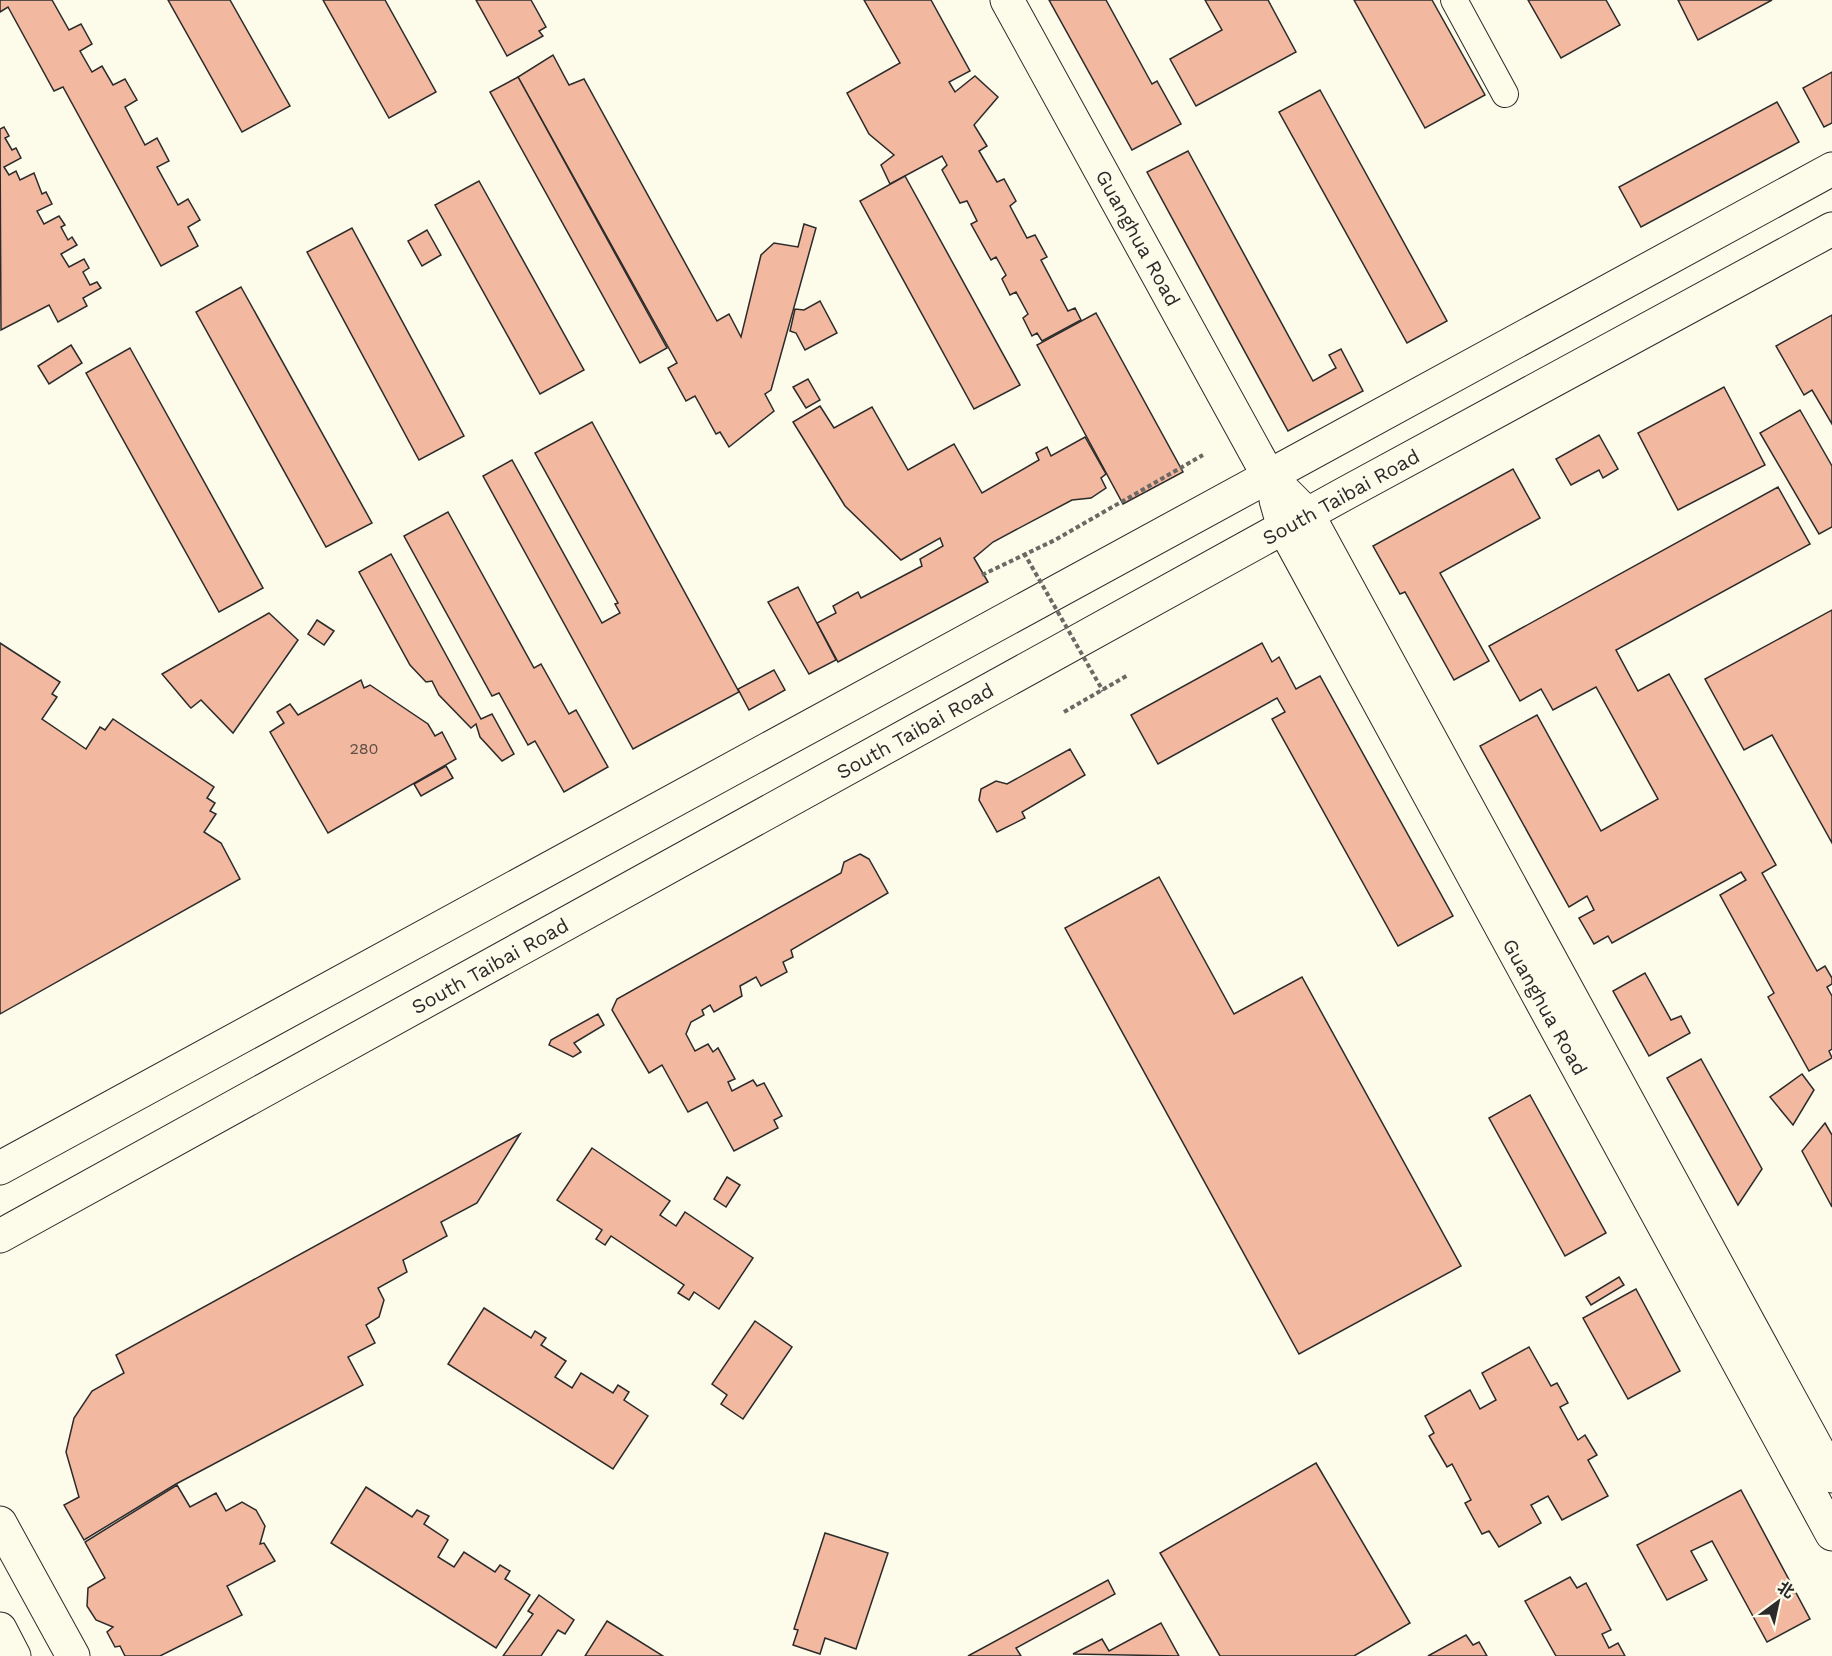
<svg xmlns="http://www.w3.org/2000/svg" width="1832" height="1656" font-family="'Work Sans','Noto Sans SC',sans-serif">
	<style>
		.building { fill: #f2b8a0; stroke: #2b2b2b; stroke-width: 1.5 }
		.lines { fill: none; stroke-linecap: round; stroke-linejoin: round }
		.street-casing { stroke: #2b2b2b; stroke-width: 28 }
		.secondary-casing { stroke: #2b2b2b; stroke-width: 35 }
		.primary-casing { stroke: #2b2b2b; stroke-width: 35 }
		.path { stroke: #6a6964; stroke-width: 4; stroke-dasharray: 4.5 3; stroke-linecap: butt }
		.street { stroke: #fdfbea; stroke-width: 26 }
		.secondary { stroke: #fdfbea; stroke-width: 33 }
		.primary { stroke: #fdfbea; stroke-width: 33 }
		.path-bridge { stroke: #6a6964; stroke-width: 4; stroke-dasharray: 4.5 3; stroke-linecap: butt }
		.labels { text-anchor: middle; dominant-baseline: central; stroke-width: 4.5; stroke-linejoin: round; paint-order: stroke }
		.number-label { font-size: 16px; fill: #5d4e48 }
		.street-label { font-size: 20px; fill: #2b2b2b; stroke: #fdfbea }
	</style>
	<rect width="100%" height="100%" fill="#fdfbea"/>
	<!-- building -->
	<g class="building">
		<path d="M0 0H52L69 30 81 24 92 44 80 51 92 72 102 66 113 85 125 79 137 100 125 107 145 145 157 138 169 161 157 167 178 205 188 199 200 220 188 227 198 246 161 266 63 87 54 91 8 7 0 12Z"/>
		<path d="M168 0H230L290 106 242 132Z"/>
		<path d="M323 0H385L436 92 389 118Z"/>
		<path d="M476 0H531L546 27 539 31 543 36 507 56Z"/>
		<path d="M864 0H931L970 71 949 82 955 92 975 76 998 97 974 125 987 146 979 151 997 182 1004 179 1016 201 1010 206 1027 238 1035 235 1047 257 1041 260 1068 311 1075 308 1081 320 1042 341 1037 333 1032 336 1023 318 1028 314 1016 292 1010 295 1002 279 1006 275 996 257 991 260 971 224 977 221 967 201 960 203 942 170 947 165 942 156 890 184 881 165 894 155 869 134 847 93 900 63Z"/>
		<path d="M1049 0H1106L1152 84 1157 81 1181 124 1132 150Z"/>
		<path d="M1205 0H1268L1296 52 1196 106 1170 59 1222 30Z"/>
		<path d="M1354 0H1432L1485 95 1425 128Z"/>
		<path d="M1528 0H1606L1620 25 1561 58Z"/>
		<path d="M1678 0H1772L1698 40Z"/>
		<path d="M553 55 569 85 584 79 717 321 729 314 741 337 761 255 774 243 798 247 804 224 816 228 771 390 765 394 774 411 729 447 720 432 716 434 695 396 686 401 668 368 677 363 518 77Z"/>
		<path d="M1832 72V123L1824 127 1803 88Z"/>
		<path d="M518 77 667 348 640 363 490 92Z"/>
		<path d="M1320 90 1447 321 1407 343 1279 112Z"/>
		<path d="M1777 102 1799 142 1641 227 1619 187Z"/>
		<path d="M4 127 9 136 5 138 12 150 16 148 21 158 4 167 9 175 16 171 20 180 34 173 42 194 46 192 52 204 37 211 44 224 59 216 65 225 61 227 68 240 72 237 77 245 61 254 69 267 84 259 89 268 83 272 90 285 97 282 101 288 83 298 87 306 58 322 49 305 1 330 0 129Z"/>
		<path d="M1188 151 1313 381 1336 368 1329 355 1341 349 1363 391 1288 431 1147 172Z"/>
		<path d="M905 176 1020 385 974 409 860 201Z"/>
		<path d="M479 181 584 370 540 394 435 205Z"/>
		<path d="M352 228 464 436 419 460 307 252Z"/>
		<path d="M427 230 441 255 422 266 408 241Z"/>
		<path d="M241 287 372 523 326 547 196 312Z"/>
		<path d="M820 301 837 333 805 350 796 333 790 331 795 309 804 310Z"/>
		<path d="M1096 313 1183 472 1123 504 1037 345Z"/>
		<path d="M1832 315V424L1812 390 1804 395 1776 346Z"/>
		<path d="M71 345 82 363 49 384 38 366Z"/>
		<path d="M130 348 263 588 219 612 86 373Z"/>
		<path d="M808 379 820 400 806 408 793 387Z"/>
		<path d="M1724 387 1765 465 1678 510 1638 433Z"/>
		<path d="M820 406 834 428 872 407 908 470 954 444 982 493 1039 460 1036 453 1047 447 1051 456 1085 437 1106 474 1101 478 1106 488 1091 498 1072 500 993 542 974 558 988 582 838 662 817 623 836 613 833 606 858 592 861 598 922 566 920 559 943 546 940 538 901 560 845 506 793 422Z"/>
		<path d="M1800 410 1832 466V527L1819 534 1760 433Z"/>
		<path d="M592 422 739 692 633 749 483 476 512 460 602 623 620 613 615 604 618 603 535 453Z"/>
		<path d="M1599 435 1618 469 1603 478 1599 470 1571 485 1556 459Z"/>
		<path d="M1513 469 1540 518 1440 573 1489 661 1454 680 1405 592 1400 594 1373 546Z"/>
		<path d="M1778 487 1810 544 1616 650 1638 691 1669 674 1776 865 1762 873 1817 971 1825 966 1832 978V984L1827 987 1832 996V1049L1829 1051 1832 1058 1809 1071 1768 997 1774 993 1720 895 1746 880 1741 872 1612 943 1608 936 1594 944 1579 918 1594 910 1587 896 1569 907 1480 746 1537 715 1601 831 1658 799 1596 687 1553 710 1541 689 1520 701 1489 646Z"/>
		<path d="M448 512 534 668 541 664 569 714 576 710 608 767 564 792 535 741 528 745 499 693 492 696 404 536Z"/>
		<path d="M391 554 481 719 492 714 514 754 502 761 480 737 476 724 471 728 439 695 432 681 426 682 410 665 359 572Z"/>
		<path d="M798 587 836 660 809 674 768 602Z"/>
		<path d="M1832 610V843L1772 735 1744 750 1705 679Z"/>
		<path d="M269 613 298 640 233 733 201 700 191 708 189 706 162 674Z"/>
		<path d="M317 620 334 631 324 645 308 634Z"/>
		<path d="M0 643 60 682 52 694 57 697 42 719 70 738 86 749 100 727 105 730 113 719 214 787 207 798 215 803 210 811 216 814 204 832 221 843 240 879 0 1014Z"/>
		<path d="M1262 643 1272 662 1279 657 1296 689 1320 676 1453 916 1398 946 1272 719 1285 712 1277 698 1158 764 1131 715Z"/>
		<path d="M774 670 785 690 749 710 738 689Z"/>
		<path d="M361 680 364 688 370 685 428 724 435 736 442 732 456 759 328 833 270 732 284 723 277 712 290 704 298 715Z"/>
		<path d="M1070 749 1085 775 1022 812 1025 818 997 832 979 800 981 789 996 781 1007 784Z"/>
		<path d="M446 766 453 778 421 796 414 784Z"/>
		<path d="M860 854 869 859 888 893 791 950 793 957 783 962 787 972 761 986 756 977 740 986 742 996 714 1012 710 1005 702 1010 704 1015 691 1022 686 1034 695 1051 708 1044 713 1052 718 1048 735 1079 728 1082 732 1091 753 1080 757 1086 764 1083 782 1116 774 1120 778 1128 734 1151 707 1102 688 1112 662 1065 649 1073 612 1010 617 999 841 873 844 862Z"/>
		<path d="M1159 877 1234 1014 1302 977 1461 1266 1299 1354 1065 928Z"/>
		<path d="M1645 973 1671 1020 1681 1016 1690 1033 1649 1056 1613 991Z"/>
		<path d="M598 1014 604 1025 574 1043 581 1052 573 1057 549 1045 551 1040Z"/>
		<path d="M1701 1059 1762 1169 1738 1205 1667 1078Z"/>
		<path d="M1802 1074 1814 1090 1793 1125 1770 1097Z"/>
		<path d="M1530 1095 1606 1233 1565 1256 1489 1118Z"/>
		<path d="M1825 1123 1832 1135V1207L1802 1151Z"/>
		<path d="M520 1134 477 1203 441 1222 447 1236 403 1260 407 1272 378 1288 384 1300 379 1317 366 1325 375 1343 348 1357 363 1385 176 1484 84 1540 64 1505 79 1497 66 1452 74 1418 92 1391 124 1373 116 1355Z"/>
		<path d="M592 1148 670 1201 660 1215 676 1226 685 1212 753 1258 719 1309 694 1292 689 1300 678 1293 684 1285 611 1236 605 1245 596 1239 602 1230 557 1200Z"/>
		<path d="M727 1177 740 1185 726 1207 714 1199Z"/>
		<path d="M1619 1277 1624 1285 1591 1305 1586 1297Z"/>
		<path d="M1636 1289 1680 1371 1628 1399 1583 1318Z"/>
		<path d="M484 1308 531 1338 535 1331 546 1338 541 1345 566 1361 555 1377 572 1388 581 1373 613 1393 618 1385 629 1392 624 1400 648 1416 613 1469 448 1364Z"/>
		<path d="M755 1321 792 1347 743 1419 721 1404 727 1395 712 1384Z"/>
		<path d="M1529 1347 1551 1386 1557 1383 1568 1403 1560 1407 1578 1440 1585 1435 1597 1455 1588 1460 1608 1496 1562 1520 1548 1496 1531 1505 1541 1523 1499 1547 1489 1531 1482 1534 1465 1503 1471 1500 1452 1464 1447 1467 1429 1436 1434 1433 1425 1416 1470 1390 1480 1409 1496 1400 1482 1373Z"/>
		<path d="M1316 1463 1410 1623 1354 1656H1220L1160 1553Z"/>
		<path d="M177 1485 190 1507 216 1493 226 1511 242 1502 256 1510 265 1526 260 1544 264 1543 275 1561 227 1586 242 1615 160 1656H125L120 1646 115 1647 107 1632 113 1627 96 1620 87 1606 88 1588 105 1578 85 1542Z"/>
		<path d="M366 1487 412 1517 417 1510 429 1516 424 1524 448 1540 438 1557 454 1567 464 1552 495 1572 500 1565 510 1571 505 1579 530 1595 496 1648 331 1543Z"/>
		<path d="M1741 1490 1810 1619 1767 1642 1712 1541 1691 1551 1707 1580 1667 1600 1637 1545Z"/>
		<path d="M825 1533 888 1553 856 1649 825 1638 820 1654 793 1645 798 1630 794 1629Z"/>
		<path d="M1570 1577 1577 1588 1586 1583 1611 1630 1602 1634 1609 1648 1618 1643 1625 1656H1556L1525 1601Z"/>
		<path d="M1108 1580 1115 1594 1016 1648 1021 1656H968Z"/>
		<path d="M539 1595 574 1620 565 1634 558 1630 541 1656H503L533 1614 528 1611Z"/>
		<path d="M607 1621 663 1656H585Z"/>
		<path d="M1161 1623 1179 1656 1073 1654 1102 1639 1109 1651Z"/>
		<path d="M1466 1635 1473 1645 1479 1642 1487 1656H1428Z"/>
	</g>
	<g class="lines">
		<defs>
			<path id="street" d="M1454 0 1505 94"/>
			<g id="secondary">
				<path d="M1007 0 1268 475 1308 515 1832 1476"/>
				<path d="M1276 500 1284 528 1832 1534"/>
			</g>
			<g id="primary">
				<path d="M0 1168 1832 169"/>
				<path d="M0 1236 1346 493 1832 229"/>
				<path d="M0 1523 73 1656"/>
				<path d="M0 1629 14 1656"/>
			</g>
		</defs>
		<!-- street casing -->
		<use href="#street" class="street-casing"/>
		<!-- secondary casing -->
		<use href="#secondary" class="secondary-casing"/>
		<!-- primary casing -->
		<use href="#primary" class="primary-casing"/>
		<!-- path -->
		<g class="path">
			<path d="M982 575 1055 540 1203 455"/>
			<path d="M1064 712 1128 675"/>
		</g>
		<!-- street -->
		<use href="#street" class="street"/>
		<!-- secondary -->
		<use href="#secondary" class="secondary"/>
		<!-- primary -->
		<use href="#primary" class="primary"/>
		<!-- path-bridge -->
		<path class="path-bridge" d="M1024 553 1103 691"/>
	</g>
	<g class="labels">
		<!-- number labels -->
		<g class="number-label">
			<text x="364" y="748">280</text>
		</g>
		<!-- street labels -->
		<g class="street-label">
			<text transform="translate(1138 238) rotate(61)">Guanghua Road</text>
			<text transform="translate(1341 497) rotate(-29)">South Taibai Road</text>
			<text transform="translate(915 731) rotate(-29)">South Taibai Road</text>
			<text transform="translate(490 966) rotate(-29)">South Taibai Road</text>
			<text transform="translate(1545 1007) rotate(61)">Guanghua Road</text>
		</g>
	</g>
	<!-- north arrow -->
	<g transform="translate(1778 1602) rotate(33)" stroke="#fdfbea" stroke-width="4.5" paint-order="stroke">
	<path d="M0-4.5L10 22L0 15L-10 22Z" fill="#2b2b2b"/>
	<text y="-9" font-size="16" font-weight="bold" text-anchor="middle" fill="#2b2b2b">北</text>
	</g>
</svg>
